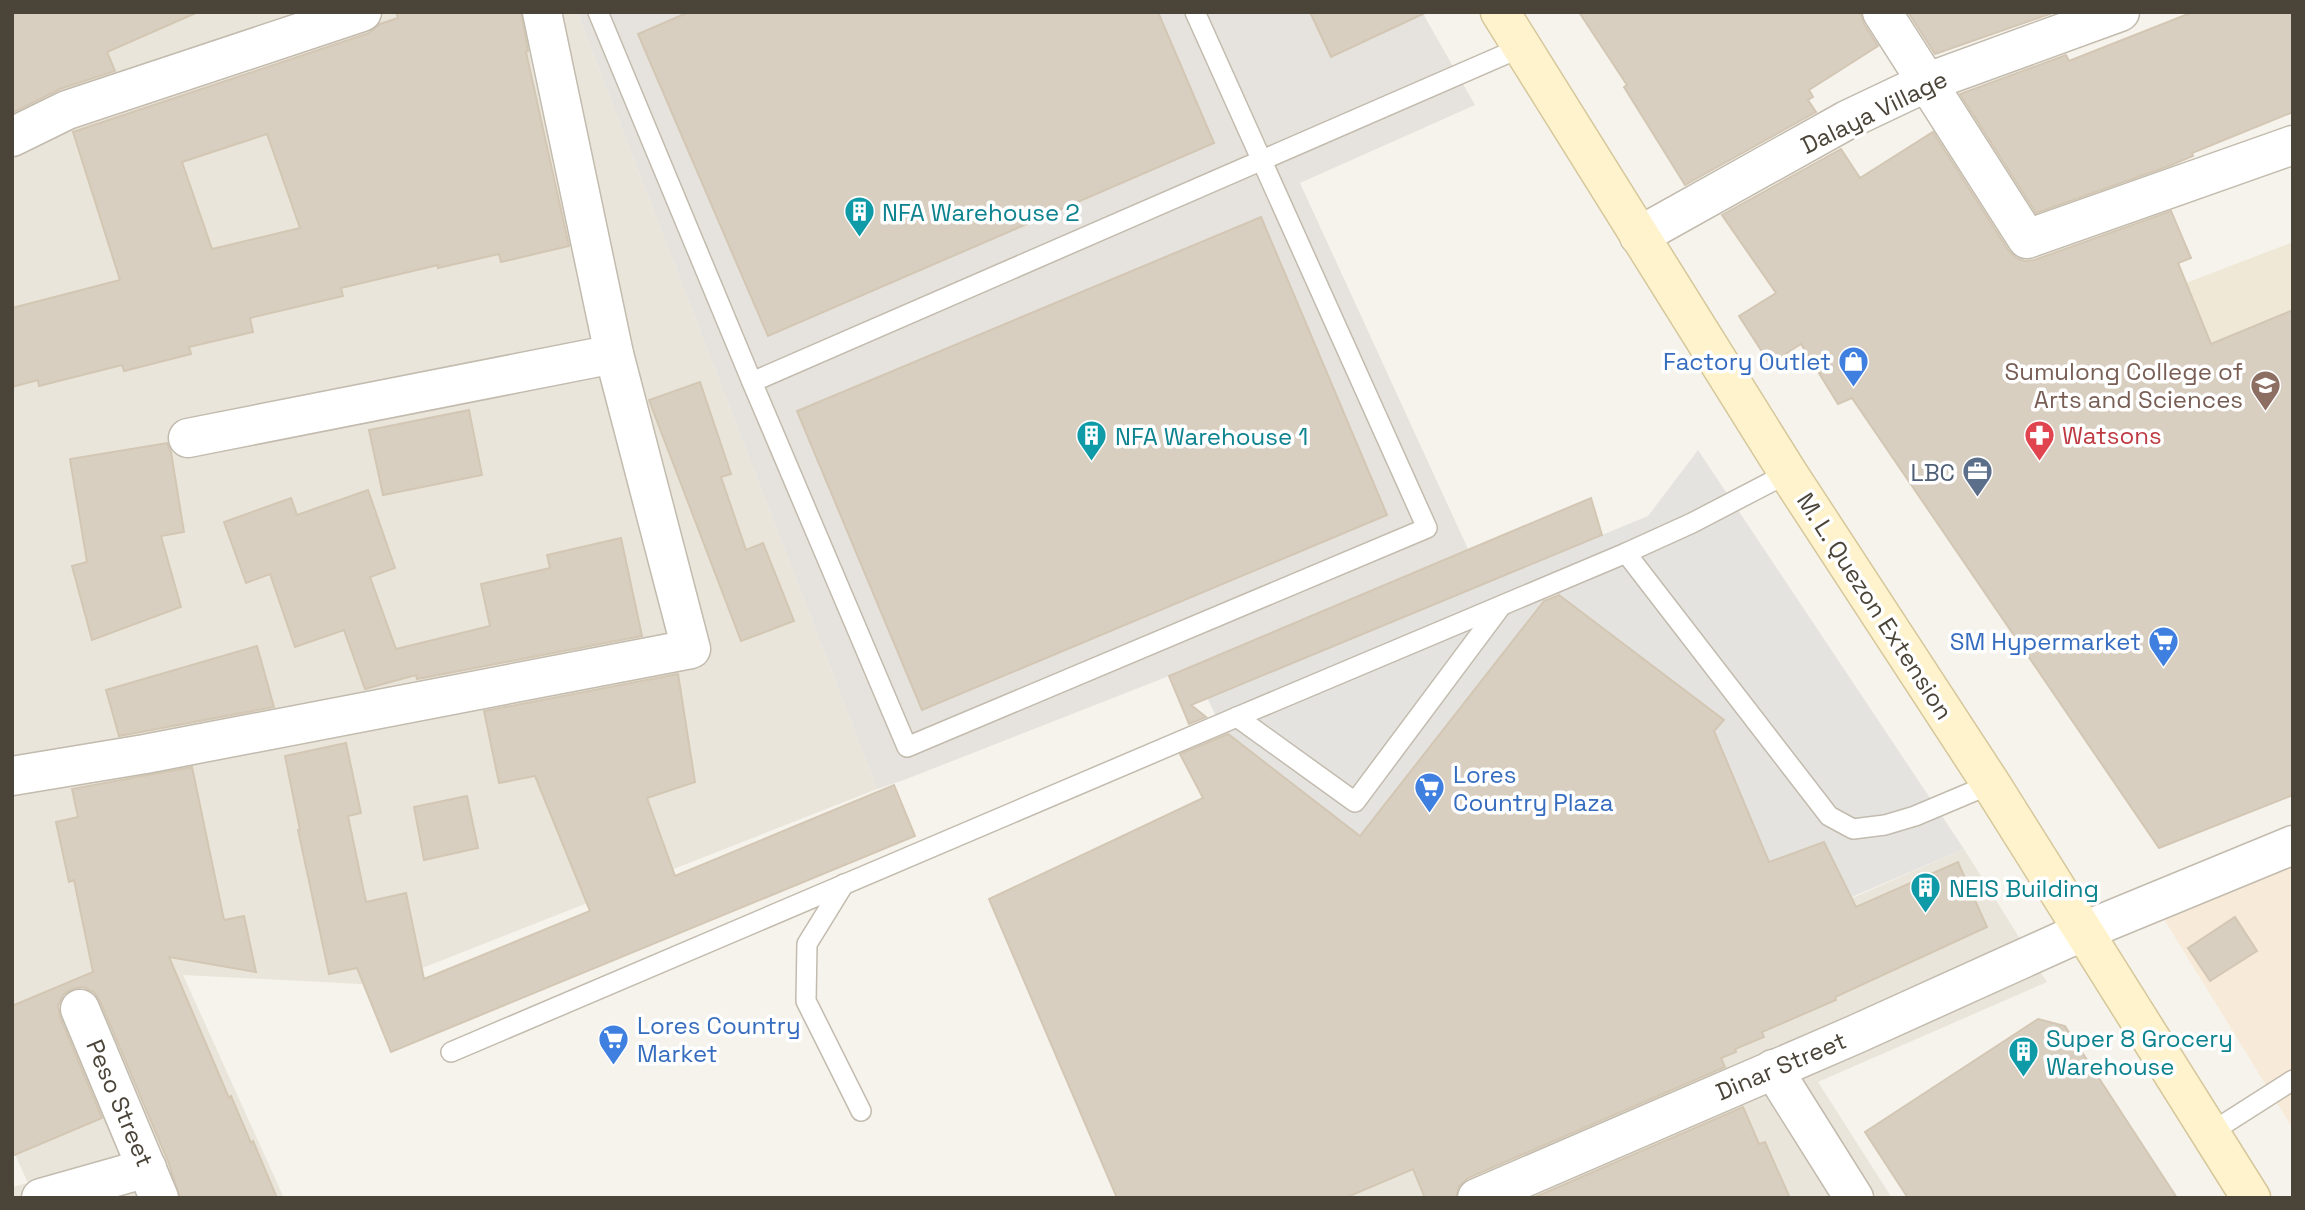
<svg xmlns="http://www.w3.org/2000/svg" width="2305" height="1210" font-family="'Space Grotesk',sans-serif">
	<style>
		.residential { fill: #eae5da }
		.commercial { fill: #f7ead8 }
		.industrial { fill: #e6e2dd }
		.education { fill: #efe8d6 }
		.parking { fill: #e5e3e0 }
		.building { fill: #d8cfc1; stroke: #d3c7b4; stroke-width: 2; fill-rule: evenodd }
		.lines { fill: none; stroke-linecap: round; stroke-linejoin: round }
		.service-casing { stroke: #c2bbae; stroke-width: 22 }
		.minor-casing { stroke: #c2bbae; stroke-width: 41 }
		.tertiary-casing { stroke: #c2bbae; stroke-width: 41 }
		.secondary-casing { stroke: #d6c79b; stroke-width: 41 }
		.service { stroke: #fff; stroke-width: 19 }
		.minor { stroke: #fff; stroke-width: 38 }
		.tertiary { stroke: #fff; stroke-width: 38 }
		.secondary { stroke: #fff3cd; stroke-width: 38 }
		.labels { text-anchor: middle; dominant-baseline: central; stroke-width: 7; stroke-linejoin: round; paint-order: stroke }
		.street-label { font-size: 24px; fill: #4b4439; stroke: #fff }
		.culture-label { font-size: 24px; fill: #0d838f; stroke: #fff; text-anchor: start }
		.shop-label { font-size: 24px; fill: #366cbe; stroke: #fff; text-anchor: end }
		.education-label { font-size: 24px; fill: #785e54; stroke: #fff; text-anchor: end }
		.health-label { font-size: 24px; fill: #be3a42; stroke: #fff; text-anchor: start }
		.service-label { font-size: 24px; fill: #4e5e75; stroke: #fff; text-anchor: end }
	</style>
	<rect width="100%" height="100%" fill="#f6f3ec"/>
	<!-- residential -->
	<g class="residential">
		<path d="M12 12H577L877 789 379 985 183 975 284 1198H12V1187L28 1183 12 1148Z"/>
		<path d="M1964 849 2047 982 1818 1082 1892 1198H1177L1341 1123Z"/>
	</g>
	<!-- commercial -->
	<path class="commercial" d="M2293 862V1129L2162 916Z"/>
	<!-- industrial -->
	<path class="industrial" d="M577 12H1422L1475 105 1300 183 1468 549 1169 676 904 780 877 789Z"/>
	<!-- education -->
	<path class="education" d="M2293 242V541L2186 283Z"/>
	<!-- parking -->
	<path class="parking" d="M1698 450 1964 849 1852 897 1824 842 1769 862 1714 731 1724 719 1553 590 1360 836 1223 730 1207 698 1648 516Z"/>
	<!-- building -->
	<g class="building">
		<path d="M12 12H198L107 52 115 71 60 89 12 113Z"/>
		<path d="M396 12H521L528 51 526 52 569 246 501 262 499 254 438 268V265L341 288 343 296 250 318 253 332 189 347 191 354 124 371 122 365 39 386 38 380 12 387V308L120 280 73 132 369 33 380 24 398 18ZM267 134 300 228 212 249 182 162Z"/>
		<path d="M689 12H1158L1214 143 768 336 638 34Z"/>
		<path d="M1310 12H1427L1331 57Z"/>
		<path d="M1579 12H1860L1864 24 1878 46 1809 90 1813 97 1808 100 1816 112 1685 185 1624 87 1627 85Z"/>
		<path d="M1908 12H2049L2050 14 1935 54Z"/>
		<path d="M2193 12H2293V112L2192 153 2193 156 2169 166 2036 213 1960 94 2066 55 2069 61Z"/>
		<path d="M1933 132 2009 251 2016 258 2025 261 2034 260 2171 211 2191 258 2178 263 2211 344 2293 310V795L2159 848 1852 398 1838 404 1801 344 1770 364 1739 316 1776 293 1722 215 1841 149 1860 178Z"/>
		<path d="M1261 217 1387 515 922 710 797 411Z"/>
		<path d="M700 382 731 474 721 477 746 550 763 543 794 621 741 641 649 400Z"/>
		<path d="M469 410 482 475 383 495 369 430Z"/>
		<path d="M167 443 171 452 184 532 161 536 181 607 92 640 72 566 87 562 70 459Z"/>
		<path d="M368 490 395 568 370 577 396 649 490 626 481 584 550 568 547 555 621 538 642 636 417 679 416 675 365 689 344 630 295 647 270 574 246 583 224 522 291 498 297 515Z"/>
		<path d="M1591 498 1602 535 1191 705 1206 717 1189 724 1169 676Z"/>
		<path d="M1559 595 1724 720 1714 731 1769 862 1824 842 1856 907 1958 862 1987 927 1835 997 1836 1000 1762 1032 1764 1037 1735 1049 1736 1052 1721 1058 1725 1067 1468 1178 1459 1186 1456 1198H1425L1413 1169 1345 1198H1117L989 899 1203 798 1180 754 1228 734 1360 836 1544 601Z"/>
		<path d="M257 646 274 707 119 736 106 690Z"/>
		<path d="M678 674 695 782 647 798 675 876 894 785 915 836 391 1052 357 968 329 974 298 830H300L285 756 346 743 361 813 348 816 366 902 406 893 424 979 590 911 535 776 499 783 484 711Z"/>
		<path d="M192 767 224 920 244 916 256 972 169 957 229 1098 231 1096 251 1143 253 1141 277 1198H180L168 1161 100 1001 94 992 83 987 72 989 63 995 58 1006 60 1017 102 1118 12 1156V1006L93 972 74 880 69 882 56 822 78 817 72 789Z"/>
		<path d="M467 796 478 848 424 860 414 807Z"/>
		<path d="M2235 917 2257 951 2210 981 2188 948Z"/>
		<path d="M2038 1019 2065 1026 2177 1198H1908L1865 1132Z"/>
		<path d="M1743 1107 1759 1144 1765 1142 1790 1198H1533Z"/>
	</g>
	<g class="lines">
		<defs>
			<g id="service">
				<path d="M598 12 752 382 907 747 1427 528 1195 12"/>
				<path d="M752 382 1522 47"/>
				<path d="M1626 553 1829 816 1853 829 1885 825 1915 816 1991 784"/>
				<path d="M1237 717 1355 802 1499 609"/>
				<path d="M844 884 807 944 806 1001 861 1111"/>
				<path d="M451 1052 1237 717 1626 553 1692 523 1788 473"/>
				<path d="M2210 1133 2293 1080"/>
			</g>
			<g id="minor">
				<path d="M1882 12 2027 239 2293 145"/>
				<path d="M12 137 67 110 362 12"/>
				<path d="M1639 236 1847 120 1925 83 2120 12"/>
				<path d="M188 438 614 354"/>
				<path d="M12 776 145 754 691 649 614 354 542 12"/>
				<path d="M2084 931 2293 845"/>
				<path d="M80 1009 159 1198"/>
				<path d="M1773 1069 1854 1198"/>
				<path d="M41 1198 147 1168"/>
			</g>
			<path id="tertiary" d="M1477 1198 1854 1035 2084 931"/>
			<path id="secondary" d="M1500 12 1788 473 1991 784 2251 1198"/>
		</defs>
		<!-- service casing -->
		<use href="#service" class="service-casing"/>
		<!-- minor casing -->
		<use href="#minor" class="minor-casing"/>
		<!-- tertiary casing -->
		<use href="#tertiary" class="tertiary-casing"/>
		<!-- secondary casing -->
		<use href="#secondary" class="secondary-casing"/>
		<!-- service -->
		<use href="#service" class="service"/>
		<!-- minor -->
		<use href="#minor" class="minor"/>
		<!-- tertiary -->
		<use href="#tertiary" class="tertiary"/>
		<!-- secondary -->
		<use href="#secondary" class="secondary"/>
	</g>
	<!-- icons -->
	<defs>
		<symbol id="building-pin" viewBox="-11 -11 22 30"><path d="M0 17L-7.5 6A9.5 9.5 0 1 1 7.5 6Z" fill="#0f9aa8" stroke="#fff"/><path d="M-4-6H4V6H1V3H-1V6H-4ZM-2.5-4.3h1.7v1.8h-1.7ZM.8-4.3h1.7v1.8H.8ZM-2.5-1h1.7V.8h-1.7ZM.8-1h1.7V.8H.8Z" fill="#fff"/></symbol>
		<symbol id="shop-pin" viewBox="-11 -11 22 30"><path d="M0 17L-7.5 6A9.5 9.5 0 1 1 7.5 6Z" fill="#3f7fe0" stroke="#fff"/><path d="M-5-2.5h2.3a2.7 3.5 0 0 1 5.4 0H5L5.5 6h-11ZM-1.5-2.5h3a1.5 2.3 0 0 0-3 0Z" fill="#fff"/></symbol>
		<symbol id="university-pin" viewBox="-11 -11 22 30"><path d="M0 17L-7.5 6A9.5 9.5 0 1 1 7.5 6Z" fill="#8d6e63" stroke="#fff"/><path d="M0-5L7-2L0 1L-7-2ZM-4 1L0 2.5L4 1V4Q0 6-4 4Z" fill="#fff"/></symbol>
		<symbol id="pharmacy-pin" viewBox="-11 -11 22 30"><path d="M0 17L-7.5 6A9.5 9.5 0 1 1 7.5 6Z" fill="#e0444e" stroke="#fff"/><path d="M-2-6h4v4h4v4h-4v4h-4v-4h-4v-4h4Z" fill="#fff"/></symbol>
		<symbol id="office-pin" viewBox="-11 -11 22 30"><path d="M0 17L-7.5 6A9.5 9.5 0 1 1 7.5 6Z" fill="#5c6f8a" stroke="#fff"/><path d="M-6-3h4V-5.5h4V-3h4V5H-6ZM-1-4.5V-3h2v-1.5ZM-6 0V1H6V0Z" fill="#fff"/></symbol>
		<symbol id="supermarket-pin" viewBox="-11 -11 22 30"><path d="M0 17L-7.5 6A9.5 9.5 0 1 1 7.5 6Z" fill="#3f7fe0" stroke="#fff"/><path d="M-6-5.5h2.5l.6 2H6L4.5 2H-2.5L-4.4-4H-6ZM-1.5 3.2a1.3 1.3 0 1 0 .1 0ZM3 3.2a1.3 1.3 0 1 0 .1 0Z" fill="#fff"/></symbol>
	</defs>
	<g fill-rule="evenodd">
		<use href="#building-pin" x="842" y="194" width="35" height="47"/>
		<use href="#shop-pin" x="1836" y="344" width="35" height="47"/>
		<use href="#university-pin" x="2248" y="368" width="35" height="47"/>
		<use href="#pharmacy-pin" x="2022" y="418" width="35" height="47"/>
		<use href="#building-pin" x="1074" y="418" width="35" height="47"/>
		<use href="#office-pin" x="1960" y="454" width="35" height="47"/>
		<use href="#supermarket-pin" x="2146" y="624" width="35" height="47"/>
		<use href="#supermarket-pin" x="1412" y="770" width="35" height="47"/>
		<use href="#building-pin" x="1908" y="870" width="35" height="47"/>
		<use href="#supermarket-pin" x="596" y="1022" width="35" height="47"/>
		<use href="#building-pin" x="2006" y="1034" width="35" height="47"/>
	</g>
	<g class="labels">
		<!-- street labels -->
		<g class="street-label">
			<text transform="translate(1874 112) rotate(-26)">Dalaya Village</text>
			<text transform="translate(1875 606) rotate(57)">M. L. Quezon Extension</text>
			<text transform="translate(1781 1066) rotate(-23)">Dinar Street</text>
			<text transform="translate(120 1103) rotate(67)">Peso Street</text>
		</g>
		<!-- culture labels -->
		<g class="culture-label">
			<text x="882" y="212">NFA Warehouse 2</text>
			<text x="1115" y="436">NFA Warehouse 1</text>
			<text x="1949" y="888">NEIS Building</text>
			<text x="2046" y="1038">Super 8 Grocery<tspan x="2046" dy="28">Warehouse</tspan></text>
		</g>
		<!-- shop labels -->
		<g class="shop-label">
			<text x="1831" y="361">Factory Outlet</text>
			<text x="2141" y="641">SM Hypermarket</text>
			<text x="1453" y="774" text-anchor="start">Lores<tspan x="1453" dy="28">Country Plaza</tspan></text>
			<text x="637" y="1025" text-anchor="start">Lores Country<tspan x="637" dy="28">Market</tspan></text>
		</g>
		<!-- education labels -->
		<g class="education-label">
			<text x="2243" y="371">Sumulong College of<tspan x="2243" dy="28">Arts and Sciences</tspan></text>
		</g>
		<!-- health labels -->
		<g class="health-label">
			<text x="2062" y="435">Watsons</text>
		</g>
		<!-- service labels -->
		<g class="service-label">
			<text x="1955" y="472">LBC</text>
		</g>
	</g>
	<!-- border -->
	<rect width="2305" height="1210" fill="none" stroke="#4b4439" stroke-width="28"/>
</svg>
